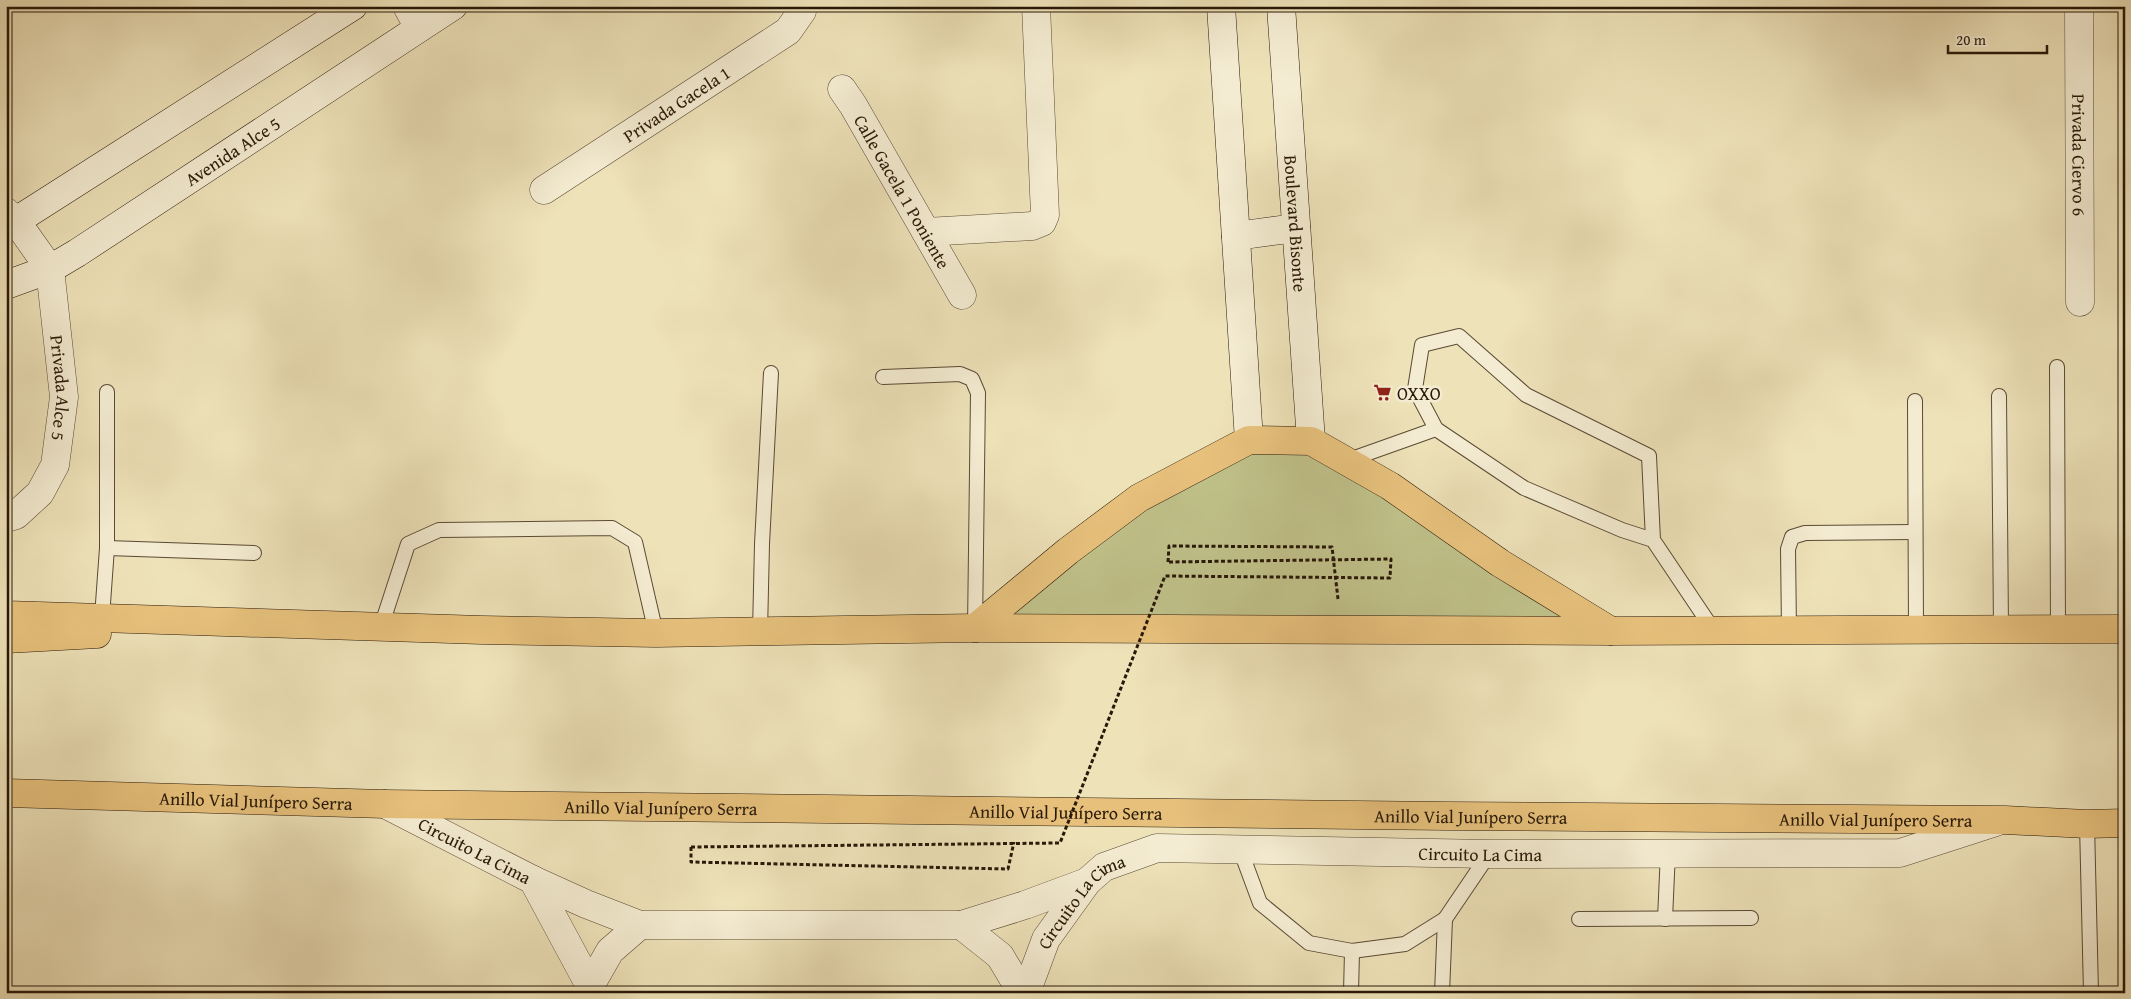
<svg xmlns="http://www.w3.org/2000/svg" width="2131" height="999" font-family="'Gentium Book Plus',serif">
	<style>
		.green { fill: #c0c18a; stroke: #746c49 }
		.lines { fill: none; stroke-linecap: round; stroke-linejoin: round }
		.lane-casing { stroke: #5a4a34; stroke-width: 16 }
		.street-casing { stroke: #5a4a34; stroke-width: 29 }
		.secondary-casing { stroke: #281808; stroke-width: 29 }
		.highway-casing { stroke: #281808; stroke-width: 29 }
		.path { stroke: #281808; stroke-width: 3; stroke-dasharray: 4 2.5; stroke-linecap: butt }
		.lane { stroke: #f4ecd2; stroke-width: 14 }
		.street { stroke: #f4ecd2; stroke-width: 28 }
		.secondary { stroke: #f4ecd2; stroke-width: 28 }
		.highway { stroke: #e7c17c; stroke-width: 28 }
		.path-bridge { stroke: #281808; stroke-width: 3; stroke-dasharray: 4 2.5; stroke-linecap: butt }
		.labels { text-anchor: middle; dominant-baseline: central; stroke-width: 5; stroke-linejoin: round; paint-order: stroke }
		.street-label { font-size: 18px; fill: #281808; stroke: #f4ecd2 }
		.poi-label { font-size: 18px; fill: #281808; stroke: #f4ecd2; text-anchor: start }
	</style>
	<rect width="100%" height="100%" fill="#eee2b9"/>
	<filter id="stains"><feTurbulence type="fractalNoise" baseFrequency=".004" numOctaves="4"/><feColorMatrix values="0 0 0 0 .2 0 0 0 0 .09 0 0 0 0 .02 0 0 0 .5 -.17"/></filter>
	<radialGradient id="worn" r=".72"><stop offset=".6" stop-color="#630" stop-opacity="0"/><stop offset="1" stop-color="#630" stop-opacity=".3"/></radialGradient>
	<!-- green -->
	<path class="green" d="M1249 440 1311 441 1611 631 975 628 1068 551Z"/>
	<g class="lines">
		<defs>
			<g id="lane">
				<path d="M2057 367 2058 629"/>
				<path d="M883 377 960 374 972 379 978 393 975 628"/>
				<path d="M1999 396 2001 629"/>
				<path d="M1915 401 1916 630"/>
				<path d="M1346 461 1436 429"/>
				<path d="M1653 540 1622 530 1524 488 1436 429 1415 389 1422 345 1459 336 1526 395 1649 456 1653 540 1714 631"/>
				<path d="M107 548 254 553"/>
				<path d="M102 617 107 548V392"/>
				<path d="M381 627 408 544 439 530 612 528 635 542 656 633"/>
				<path d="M1789 630 1788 549 1792 537 1805 533 1915 532"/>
				<path d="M760 632 762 544 771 373"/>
				<path d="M2087 824 2091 993"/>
				<path d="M1240 849 1260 903 1309 943 1352 951 1405 944 1445 919 1489 854"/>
				<path d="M1579 919 1751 918"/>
				<path d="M1665 919 1668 852"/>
				<path d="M1351 993 1352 951"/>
				<path d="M1442 993 1445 919"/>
			</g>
			<g id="street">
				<path d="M407 6 419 28"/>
				<path id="s1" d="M2079 6 2080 302"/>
				<path id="s2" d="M842 89 853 105 962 295"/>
				<path id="s3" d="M544 190 788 31 802 11 803 6"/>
				<path id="s4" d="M6 212 16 221 50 269 64 397 55 465 40 493 16 515 6 518"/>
				<path d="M926 232 1032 226 1042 222 1045 215 1036 6"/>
				<path id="s5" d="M385 804 533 880 590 986 591 993"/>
				<path d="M533 880 586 904 640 925H961L1025 905 1087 882"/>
				<path d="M961 925 1000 956 1022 993"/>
				<path d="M590 986 610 951 640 925"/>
				<path id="s6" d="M1026 993 1046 939 1087 882 1104 867 1157 848 1489 854 1900 853 1996 822"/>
			</g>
			<g id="secondary">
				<path d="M1221 6 1249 440"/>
				<path id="s7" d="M1281 6 1311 441"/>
				<path d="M6 224 16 221 353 6"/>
				<path d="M1236 236 1296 228"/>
				<path id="s8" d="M6 285 50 269 77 253 453 6"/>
			</g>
			<g id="highway">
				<path d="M6 615 482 630 656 633 975 628 1611 631 2125 629"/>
				<path d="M975 628 1068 551 1139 498 1249 440 1311 441 1390 486 1500 563 1611 631"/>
				<path d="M6 639 97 634"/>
				<path id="s9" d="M6 793 385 804 1446 816 2005 820 2087 824 2125 823"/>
			</g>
		</defs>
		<!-- lane casing -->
		<use href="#lane" class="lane-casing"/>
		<!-- street casing -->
		<use href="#street" class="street-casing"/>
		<!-- secondary casing -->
		<use href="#secondary" class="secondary-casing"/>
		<!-- highway casing -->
		<use href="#highway" class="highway-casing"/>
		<!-- path -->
		<g class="path">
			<path d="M1168 562 1169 546 1332 547 1338 599"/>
			<path d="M691 847V862L1008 869 1014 842"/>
		</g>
		<!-- lane -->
		<use href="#lane" class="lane"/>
		<!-- street -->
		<use href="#street" class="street"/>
		<!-- secondary -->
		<use href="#secondary" class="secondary"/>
		<!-- highway -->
		<use href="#highway" class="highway"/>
		<!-- path-bridge -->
		<path class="path-bridge" d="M691 847 1060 843 1165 576 1390 578 1391 559 1168 562"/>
	</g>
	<!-- icons -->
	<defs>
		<symbol id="supermarket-bare" viewBox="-9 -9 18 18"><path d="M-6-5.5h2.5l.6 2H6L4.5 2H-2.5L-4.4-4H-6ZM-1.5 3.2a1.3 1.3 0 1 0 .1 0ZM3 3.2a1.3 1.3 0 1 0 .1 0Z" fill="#8f2418" stroke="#f4ecd2" stroke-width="2.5" paint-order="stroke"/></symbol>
	</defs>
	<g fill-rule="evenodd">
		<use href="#supermarket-bare" x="1370" y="380" width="25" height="25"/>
	</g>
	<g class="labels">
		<!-- street labels -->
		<g class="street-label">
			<text stroke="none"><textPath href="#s3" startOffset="158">Privada Gacela 1</textPath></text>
			<text stroke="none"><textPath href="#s8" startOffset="264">Avenida Alce 5</textPath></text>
			<text stroke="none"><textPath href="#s1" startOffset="149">Privada Ciervo 6</textPath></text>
			<text stroke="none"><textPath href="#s2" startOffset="119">Calle Gacela 1 Poniente</textPath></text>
			<text stroke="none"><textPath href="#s7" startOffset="218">Boulevard Bisonte</textPath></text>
			<text stroke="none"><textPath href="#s4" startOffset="192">Privada Alce 5</textPath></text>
			<text stroke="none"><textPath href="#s9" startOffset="250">Anillo Vial Junípero Serra</textPath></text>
			<text stroke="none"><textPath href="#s9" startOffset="655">Anillo Vial Junípero Serra</textPath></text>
			<text stroke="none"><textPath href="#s9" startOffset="1060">Anillo Vial Junípero Serra</textPath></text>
			<text stroke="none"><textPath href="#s9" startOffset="1465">Anillo Vial Junípero Serra</textPath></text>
			<text stroke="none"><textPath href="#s9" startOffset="1870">Anillo Vial Junípero Serra</textPath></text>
			<text stroke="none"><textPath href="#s5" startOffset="101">Circuito La Cima</textPath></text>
			<text stroke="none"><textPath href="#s6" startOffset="530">Circuito La Cima</textPath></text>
			<text stroke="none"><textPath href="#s6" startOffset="110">Circuito La Cima</textPath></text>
		</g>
		<!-- poi labels -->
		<g class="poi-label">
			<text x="1397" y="393">OXXO</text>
		</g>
	</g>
	<!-- margin -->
	<rect width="2131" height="999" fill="none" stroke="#eee2b9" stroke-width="25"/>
	<rect x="8" y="8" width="2116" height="984" fill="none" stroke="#281808" stroke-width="2.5"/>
	<rect x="12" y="12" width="2106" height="974" fill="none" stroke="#281808"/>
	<!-- scale -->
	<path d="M1948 45v8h99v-8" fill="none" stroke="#281808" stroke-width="2.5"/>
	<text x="1956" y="45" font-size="15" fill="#281808" stroke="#f4ecd2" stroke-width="4" paint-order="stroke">20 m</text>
	<rect width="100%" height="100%" filter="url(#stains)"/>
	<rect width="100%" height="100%" fill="url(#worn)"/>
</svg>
